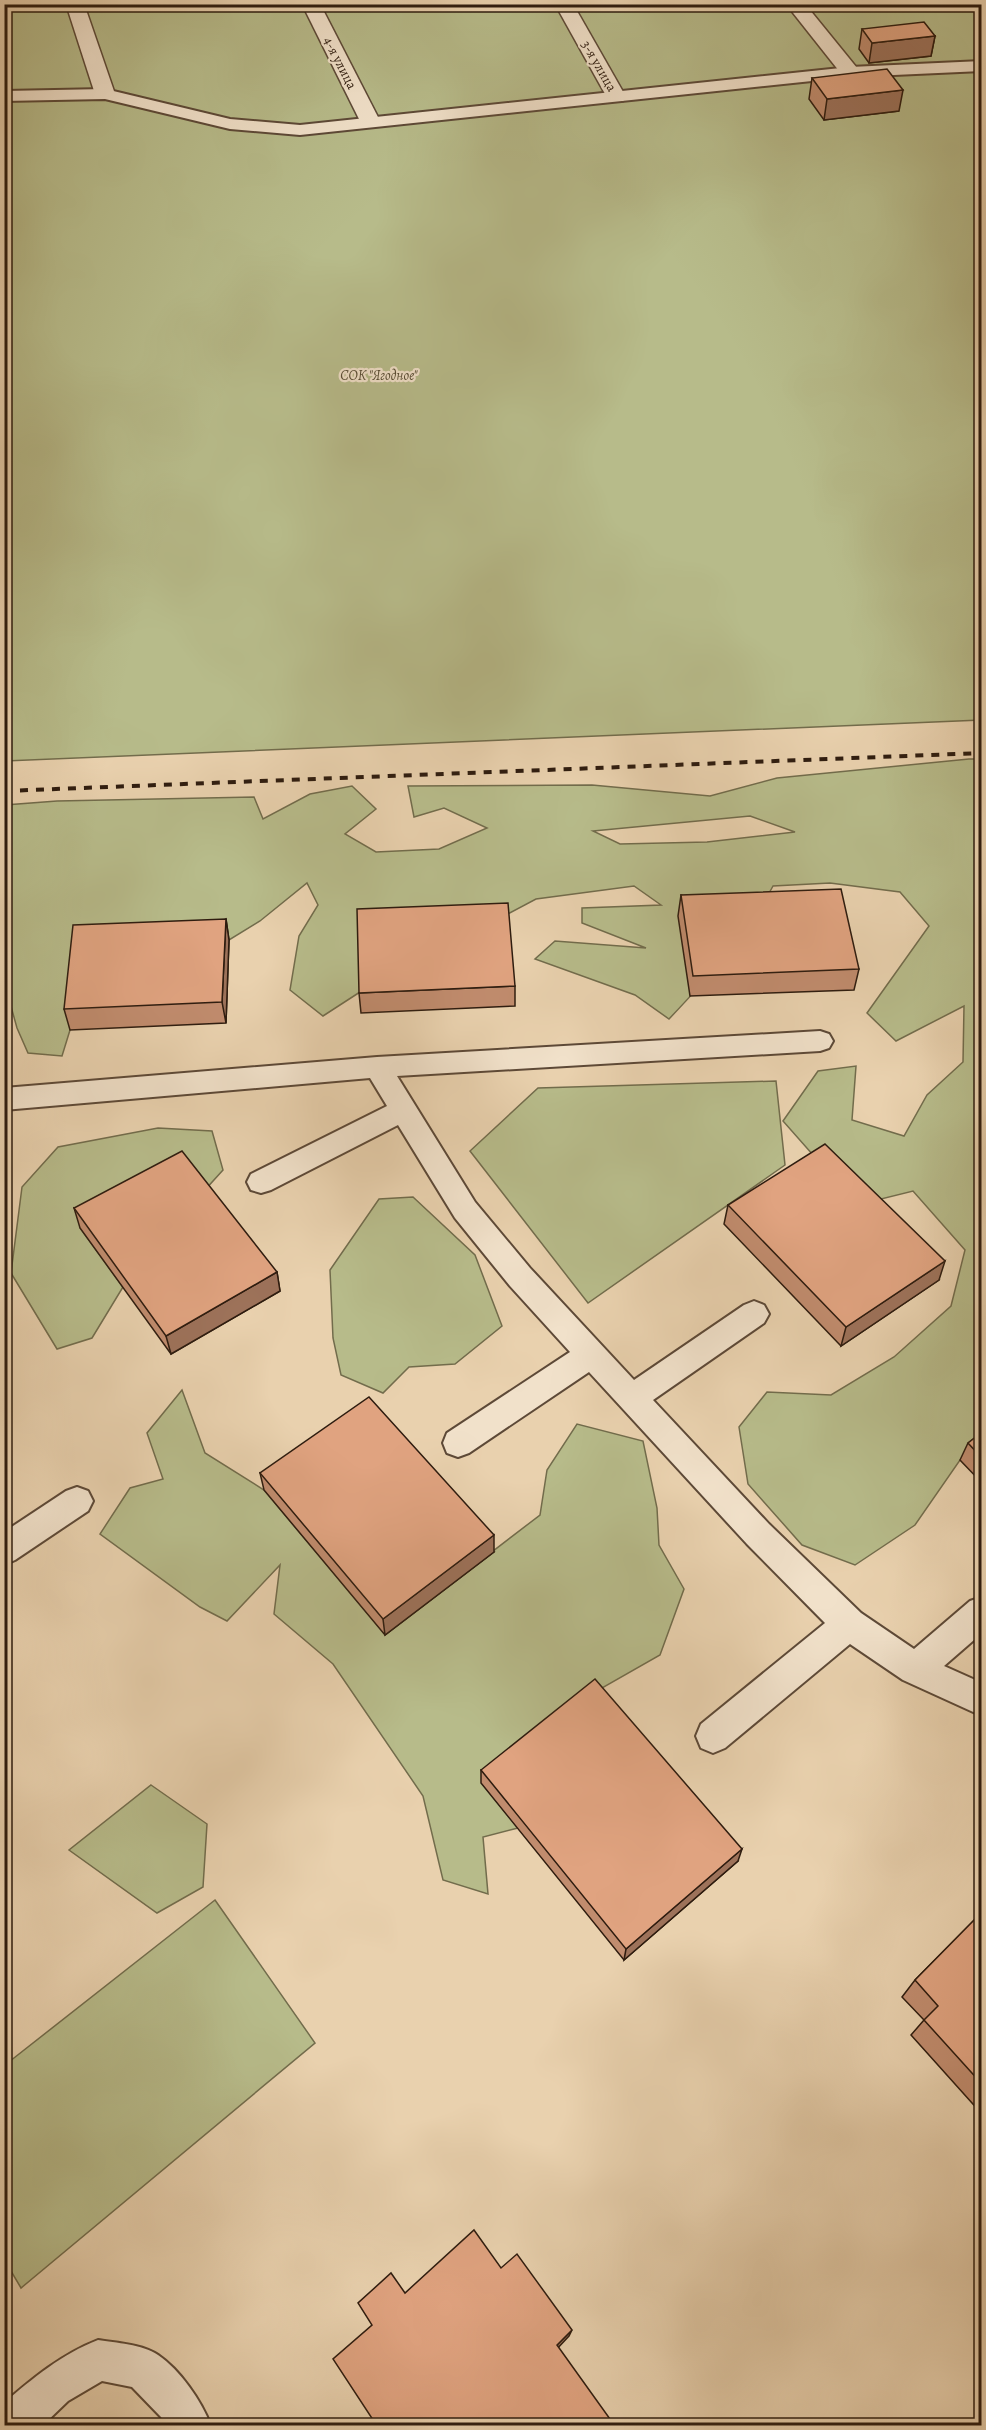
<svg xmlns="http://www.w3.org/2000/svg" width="986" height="2430" font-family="Alegreya,serif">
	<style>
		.green { fill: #b7bb8a; stroke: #726c4c; stroke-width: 1.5; fill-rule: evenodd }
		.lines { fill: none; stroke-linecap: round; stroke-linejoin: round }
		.service-casing { stroke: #5d4937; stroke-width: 4 }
		.minor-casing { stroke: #5d4937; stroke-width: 3 }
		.service { fill: #f1e1ca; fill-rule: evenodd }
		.minor { fill: #f1e1ca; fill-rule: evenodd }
		.rail { stroke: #2e1c0f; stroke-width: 4; stroke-dasharray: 8 8; stroke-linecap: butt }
		.wall { fill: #c18c6e; stroke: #2e1c0f; stroke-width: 1.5 }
		.shaded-wall { fill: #9d725a; stroke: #2e1c0f; stroke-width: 1.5 }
		.building { fill: #e0a380; stroke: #2e1c0f; stroke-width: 1.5 }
		.labels { text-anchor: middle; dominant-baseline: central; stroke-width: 4.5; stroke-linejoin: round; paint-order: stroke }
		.far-street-label { font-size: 14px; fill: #2e1c0f; stroke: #f1e1ca }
		.far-park-label { font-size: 14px; font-style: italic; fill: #574c34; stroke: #f1e1ca }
	</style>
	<rect width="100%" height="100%" fill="#e9d1ae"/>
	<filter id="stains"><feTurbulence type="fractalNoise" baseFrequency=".00333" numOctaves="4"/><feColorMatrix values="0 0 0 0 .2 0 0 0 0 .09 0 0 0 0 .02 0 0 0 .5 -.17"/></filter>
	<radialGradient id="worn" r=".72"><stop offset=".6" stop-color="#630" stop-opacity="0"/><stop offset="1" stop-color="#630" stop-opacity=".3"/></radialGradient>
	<!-- green -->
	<g class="green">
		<path d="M4 5H981V720L5 761Z"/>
		<path d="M969 759H981V1445L960 1460 915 1525 855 1565 802 1545 748 1484 739 1427 767 1392 831 1395 894 1357 951 1306 965 1250 913 1191 861 1204 821 1164 783 1121 818 1071 856 1066 852 1120 904 1136 927 1095 963 1062 964 1006 896 1041 867 1013 929 926 900 892 830 883 773 886C747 935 707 979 669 1019L635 995 535 959 555 941 646 948 582 923V908L661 905 634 886 536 899 360 992 323 1016 290 990 299 936 318 905 307 883 260 921 229 940 79 946 70 1030 62 1056 28 1053 17 1028 7 992 5 994V805L57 801 254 797 263 819 310 794 352 786 376 809 345 834 376 852 439 849 487 828 444 808 414 817 408 786 592 785 710 796 777 778ZM750 816 795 832 707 842 620 844 593 831Z"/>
		<path d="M776 1081 785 1165 588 1303 470 1151 538 1088Z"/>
		<path d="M158 1128 212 1131 223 1170 203 1192 80 1228 123 1287 92 1338 57 1349 11 1273 22 1187 58 1147Z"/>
		<path d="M413 1197 475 1255 502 1326 455 1364 409 1367 383 1393 341 1375 333 1338 330 1270 379 1199Z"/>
		<path d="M182 1390 205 1453 264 1490 385 1634 540 1515 547 1470 577 1424 643 1441 657 1508 659 1545 684 1589 660 1655 593 1693 482 1783 518 1828 483 1837 488 1894 443 1880 423 1796 333 1664 274 1614 280 1565 227 1621 200 1607 100 1534 130 1488 163 1479 147 1433Z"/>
		<path d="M151 1785 207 1824 203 1887 157 1913 69 1850Z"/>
		<path d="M215 1900 315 2043 21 2288 5 2261V2065Z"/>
	</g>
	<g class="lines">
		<defs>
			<g id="service">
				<path d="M982 61V71L850 77 300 135 230 129 105 99 4 101V91L105 89 230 119 300 125 850 67Z"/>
				<path d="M820 1031 829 1034 833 1041 829 1048 820 1051 397 1076 475 1202 530 1268 634 1380 744 1305 754 1301 764 1305 769 1314 764 1323 653 1400 769 1524 861 1613 914 1649 970 1601 982 1597V1633L944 1666 982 1683V1716L903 1680 850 1644 725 1748 713 1753 701 1748 696 1736 701 1724 825 1623 747 1544 589 1372 469 1453 458 1457 447 1453 443 1443 447 1433 570 1352 510 1286 455 1218 398 1125 271 1190 261 1193 251 1190 247 1182 251 1174 387 1106 370 1078 4 1110V1088L377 1057Z"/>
				<path d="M77 1487 88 1491 93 1501 88 1511 15 1560 4 1565V1532L66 1491Z"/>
				<path d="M98 2340C116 2343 142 2344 158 2355 180 2370 201 2400 211 2426H167L161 2417 132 2387 102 2381 68 2401 42 2426H4V2403C33 2378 62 2354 98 2340Z"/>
			</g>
			<g id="minor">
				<path d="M66 4H84L115 94 112 98H98L95 94Z"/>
				<path d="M302 4H320L380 121 377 125H363L360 121Z"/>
				<path d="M555 4H573L626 97 623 101H609Z"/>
				<path d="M786 4H805L857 68 859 72 857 76H843Z"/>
			</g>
		</defs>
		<!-- service casing -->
		<use href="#service" class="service-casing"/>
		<!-- minor casing -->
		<use href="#minor" class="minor-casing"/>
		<!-- service -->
		<use href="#service" class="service"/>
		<!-- minor -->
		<use href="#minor" class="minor"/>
		<!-- rail -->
		<path class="rail" d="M4 791 982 753"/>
	</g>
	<!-- wall -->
	<g class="wall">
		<path d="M862 29 935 36 931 56 869 63 859 49Z"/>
		<path d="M812 78 899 111 824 120 809 99Z"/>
		<path d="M681 895 859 969 854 990 690 996 678 916Z"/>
		<path d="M226 919 229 940 226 1023 70 1030 64 1009Z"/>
		<path d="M515 986V1006L361 1013 359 993Z"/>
		<path d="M728 1205 939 1280 841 1346 724 1224Z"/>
		<path d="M74 1208 277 1272 280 1291 171 1354 80 1228Z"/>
		<path d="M981 1433V1482L960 1460 968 1443Z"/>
		<path d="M260 1473 494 1552 385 1635 264 1490Z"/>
		<path d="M481 1770 738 1861 624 1960 481 1783Z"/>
		<path d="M981 1913V2113L911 2035 924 2020 902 1997 915 1980Z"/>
	</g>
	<!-- shaded-wall -->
	<g class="shaded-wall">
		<path d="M935 36 931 56 869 63 872 43Z"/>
		<path d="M903 90 899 111 824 120 827 99Z"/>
		<path d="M226 919 229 940 226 1023 222 1002Z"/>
		<path d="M945 1261 939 1280 841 1346 846 1327Z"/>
		<path d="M277 1272 280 1291 171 1354 166 1336Z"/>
		<path d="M494 1535V1552L385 1635 383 1619Z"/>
		<path d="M742 1849 738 1861 624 1960 626 1949Z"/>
		<path d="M572 2330 569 2336 555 2351 557 2345Z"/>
	</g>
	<!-- building -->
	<g class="building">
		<path d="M924 22 935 36 872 43 862 29Z"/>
		<path d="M887 69 903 90 827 99 812 78Z"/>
		<path d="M841 889 859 969 693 976 681 895Z"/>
		<path d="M508 903 515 986 359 993 357 909Z"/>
		<path d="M226 919 222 1002 64 1009 73 925Z"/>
		<path d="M825 1144 945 1261 846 1327 728 1205Z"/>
		<path d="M182 1151 277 1272 166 1336 74 1208Z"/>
		<path d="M369 1397 494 1535 383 1619 260 1473Z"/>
		<path d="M981 1433V1457L968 1443Z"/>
		<path d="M595 1679 742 1849 626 1949 481 1770Z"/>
		<path d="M981 1913V2083L924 2020 938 2006 915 1980Z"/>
		<path d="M474 2230 501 2268 517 2254 572 2330 557 2345 615 2426H377L333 2359 372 2325 358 2303 391 2273 405 2293Z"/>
		<path d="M639 2420 643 2426H633Z"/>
	</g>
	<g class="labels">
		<!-- far-street labels -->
		<g class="far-street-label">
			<text transform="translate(340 63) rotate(63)">4-я улица</text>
			<text transform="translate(599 66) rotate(60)">3-я улица</text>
		</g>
		<!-- far-park labels -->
		<g class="far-park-label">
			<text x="379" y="375">СОК "Ягодное"</text>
		</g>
	</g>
	<!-- margin -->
	<rect width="986" height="2430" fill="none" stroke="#e9d1ae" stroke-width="24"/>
	<rect x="6" y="6" width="974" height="2418" fill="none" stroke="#2e1c0f" stroke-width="3"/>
	<rect x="12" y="12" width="962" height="2406" fill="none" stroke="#2e1c0f" stroke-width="1.5"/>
	<rect width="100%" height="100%" filter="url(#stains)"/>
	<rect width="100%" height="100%" fill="url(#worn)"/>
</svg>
